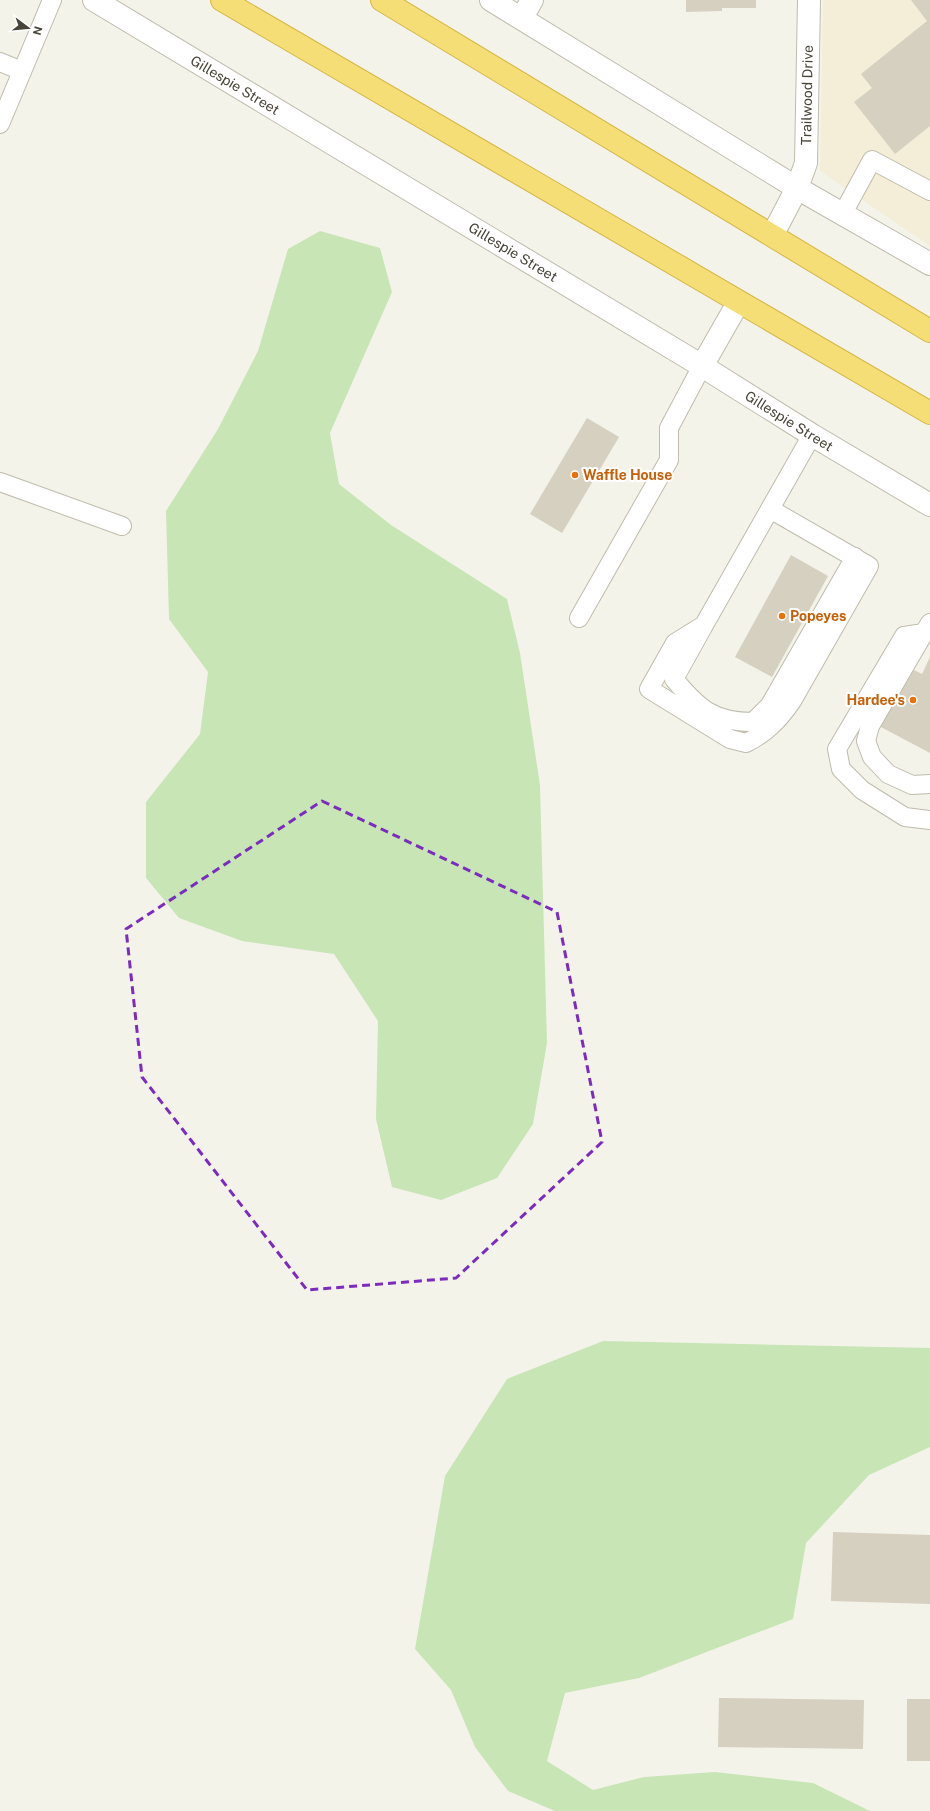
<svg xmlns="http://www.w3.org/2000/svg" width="930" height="1811" font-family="'Public Sans',sans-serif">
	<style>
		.commercial { fill: #f4edd7 }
		.green { fill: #c8e5b6 }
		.building { fill: #d5d0c0 }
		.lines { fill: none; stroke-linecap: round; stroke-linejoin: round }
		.lane-casing { stroke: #bfbcad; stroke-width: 20 }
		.street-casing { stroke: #bfbcad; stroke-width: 24 }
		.highway-casing { stroke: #d4b645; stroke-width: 24 }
		.lane { stroke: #fff; stroke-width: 18 }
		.street { stroke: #fff; stroke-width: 22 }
		.highway { stroke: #f4de75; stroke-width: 22 }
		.marked { fill: none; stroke: #7b2cbf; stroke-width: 3; stroke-dasharray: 8 5; stroke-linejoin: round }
		.food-dot { fill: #e8710a; stroke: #fff; stroke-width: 1.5 }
		.labels { text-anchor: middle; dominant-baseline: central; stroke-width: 4; stroke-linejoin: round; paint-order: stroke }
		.street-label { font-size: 14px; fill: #484439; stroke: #fff }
		.food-label { font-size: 14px; font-weight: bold; fill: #c56008; stroke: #fff; text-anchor: start }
	</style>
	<rect width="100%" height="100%" fill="#f4f3ea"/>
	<!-- commercial -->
	<path class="commercial" d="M823 0H930V246L820 171Z"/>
	<!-- green -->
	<g class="green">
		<path d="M320 231 380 248 392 292 330 433 339 484 391 525 507 599 520 653 540 785 547 1043 533 1124 497 1178 441 1200 392 1187 376 1119 378 1021 334 954 242 941 179 918 146 878V802L200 734 208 672 169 619 166 511 218 429 258 351 288 249Z"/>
		<path d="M603 1341 930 1348V1447L869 1475 806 1543 793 1619 639 1678 565 1693 547 1761 593 1790 644 1777 715 1772 813 1783 870 1811H555L508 1791 475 1747 451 1690 415 1649 445 1476 507 1379Z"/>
	</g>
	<!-- building -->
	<g class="building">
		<path d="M686 0H756V8H722V11L686 12Z"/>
		<path d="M911 0H930V126L895 154 854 102 872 88 861 74 927 21Z"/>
		<path d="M587 418 619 437 562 533 530 514Z"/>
		<path d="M791 555 828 576 772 677 735 657Z"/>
		<path d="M930 657V753L879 726 914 670 922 674Z"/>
		<path d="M833 1532 930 1535V1604L831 1601Z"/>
		<path d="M719 1698 864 1700 863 1749 718 1747Z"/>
		<rect x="907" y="1699" width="23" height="62"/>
	</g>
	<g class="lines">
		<defs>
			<g id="lane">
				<path d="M0 62 22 71"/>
				<path d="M0 124 52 0"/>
				<path d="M842 215 872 160 930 191"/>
				<path d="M0 482 122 526"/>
				<path d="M770 509 869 566 792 701C779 720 766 733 746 743L730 739 649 689 675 643 704 625 812 435"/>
				<path d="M579 618 669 460V428L702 366"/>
				<path d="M930 623 924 633 904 636 837 749 841 769 862 790 905 817 930 820"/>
				<path d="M703 627 674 679C698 708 713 722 753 722L770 705 855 557"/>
				<path d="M924 633 870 726 866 741 872 757 888 774 912 785 930 784"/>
			</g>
			<g id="street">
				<path d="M94 0 702 366 812 435 930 505"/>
				<path d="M491 0 797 188 930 264"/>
				<path d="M522 18 532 0"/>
				<path d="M773 234 797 188 806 163 809 0"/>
				<path d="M702 366 738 303"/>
			</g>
			<g id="highway">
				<path d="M222 0 930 413"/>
				<path d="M382 0 930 331"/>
			</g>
		</defs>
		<!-- lane casing -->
		<use href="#lane" class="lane-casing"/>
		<!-- street casing -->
		<use href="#street" class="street-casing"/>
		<!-- highway casing -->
		<use href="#highway" class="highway-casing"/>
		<!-- lane -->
		<use href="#lane" class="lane"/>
		<!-- street -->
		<use href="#street" class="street"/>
		<!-- highway -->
		<use href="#highway" class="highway"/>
	</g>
	<!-- marked area -->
	<path class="marked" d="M322 801 557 912 602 1142 456 1278 307 1290 142 1077 126 929Z"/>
	<!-- markers -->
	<g class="food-dot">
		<circle cx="575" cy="475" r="4"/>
		<circle cx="782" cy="616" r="4"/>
		<circle cx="913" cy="700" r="4"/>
	</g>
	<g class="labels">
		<!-- street labels -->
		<g class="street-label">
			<text transform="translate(235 85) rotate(31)">Gillespie Street</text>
			<text transform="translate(807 95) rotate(-89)">Trailwood Drive</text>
			<text transform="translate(513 252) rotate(31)">Gillespie Street</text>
			<text transform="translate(789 421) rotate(32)">Gillespie Street</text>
		</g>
		<!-- food labels -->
		<g class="food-label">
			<text x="583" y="475">Waffle House</text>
			<text x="790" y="616">Popeyes</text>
			<text x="905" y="700" text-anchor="end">Hardee's</text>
		</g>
	</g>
	<!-- north arrow -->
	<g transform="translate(28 28) rotate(106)" stroke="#ffffff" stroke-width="3" paint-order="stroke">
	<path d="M0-3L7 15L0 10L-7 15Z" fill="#484439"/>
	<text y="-6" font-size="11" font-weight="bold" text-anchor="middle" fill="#484439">N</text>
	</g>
</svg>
